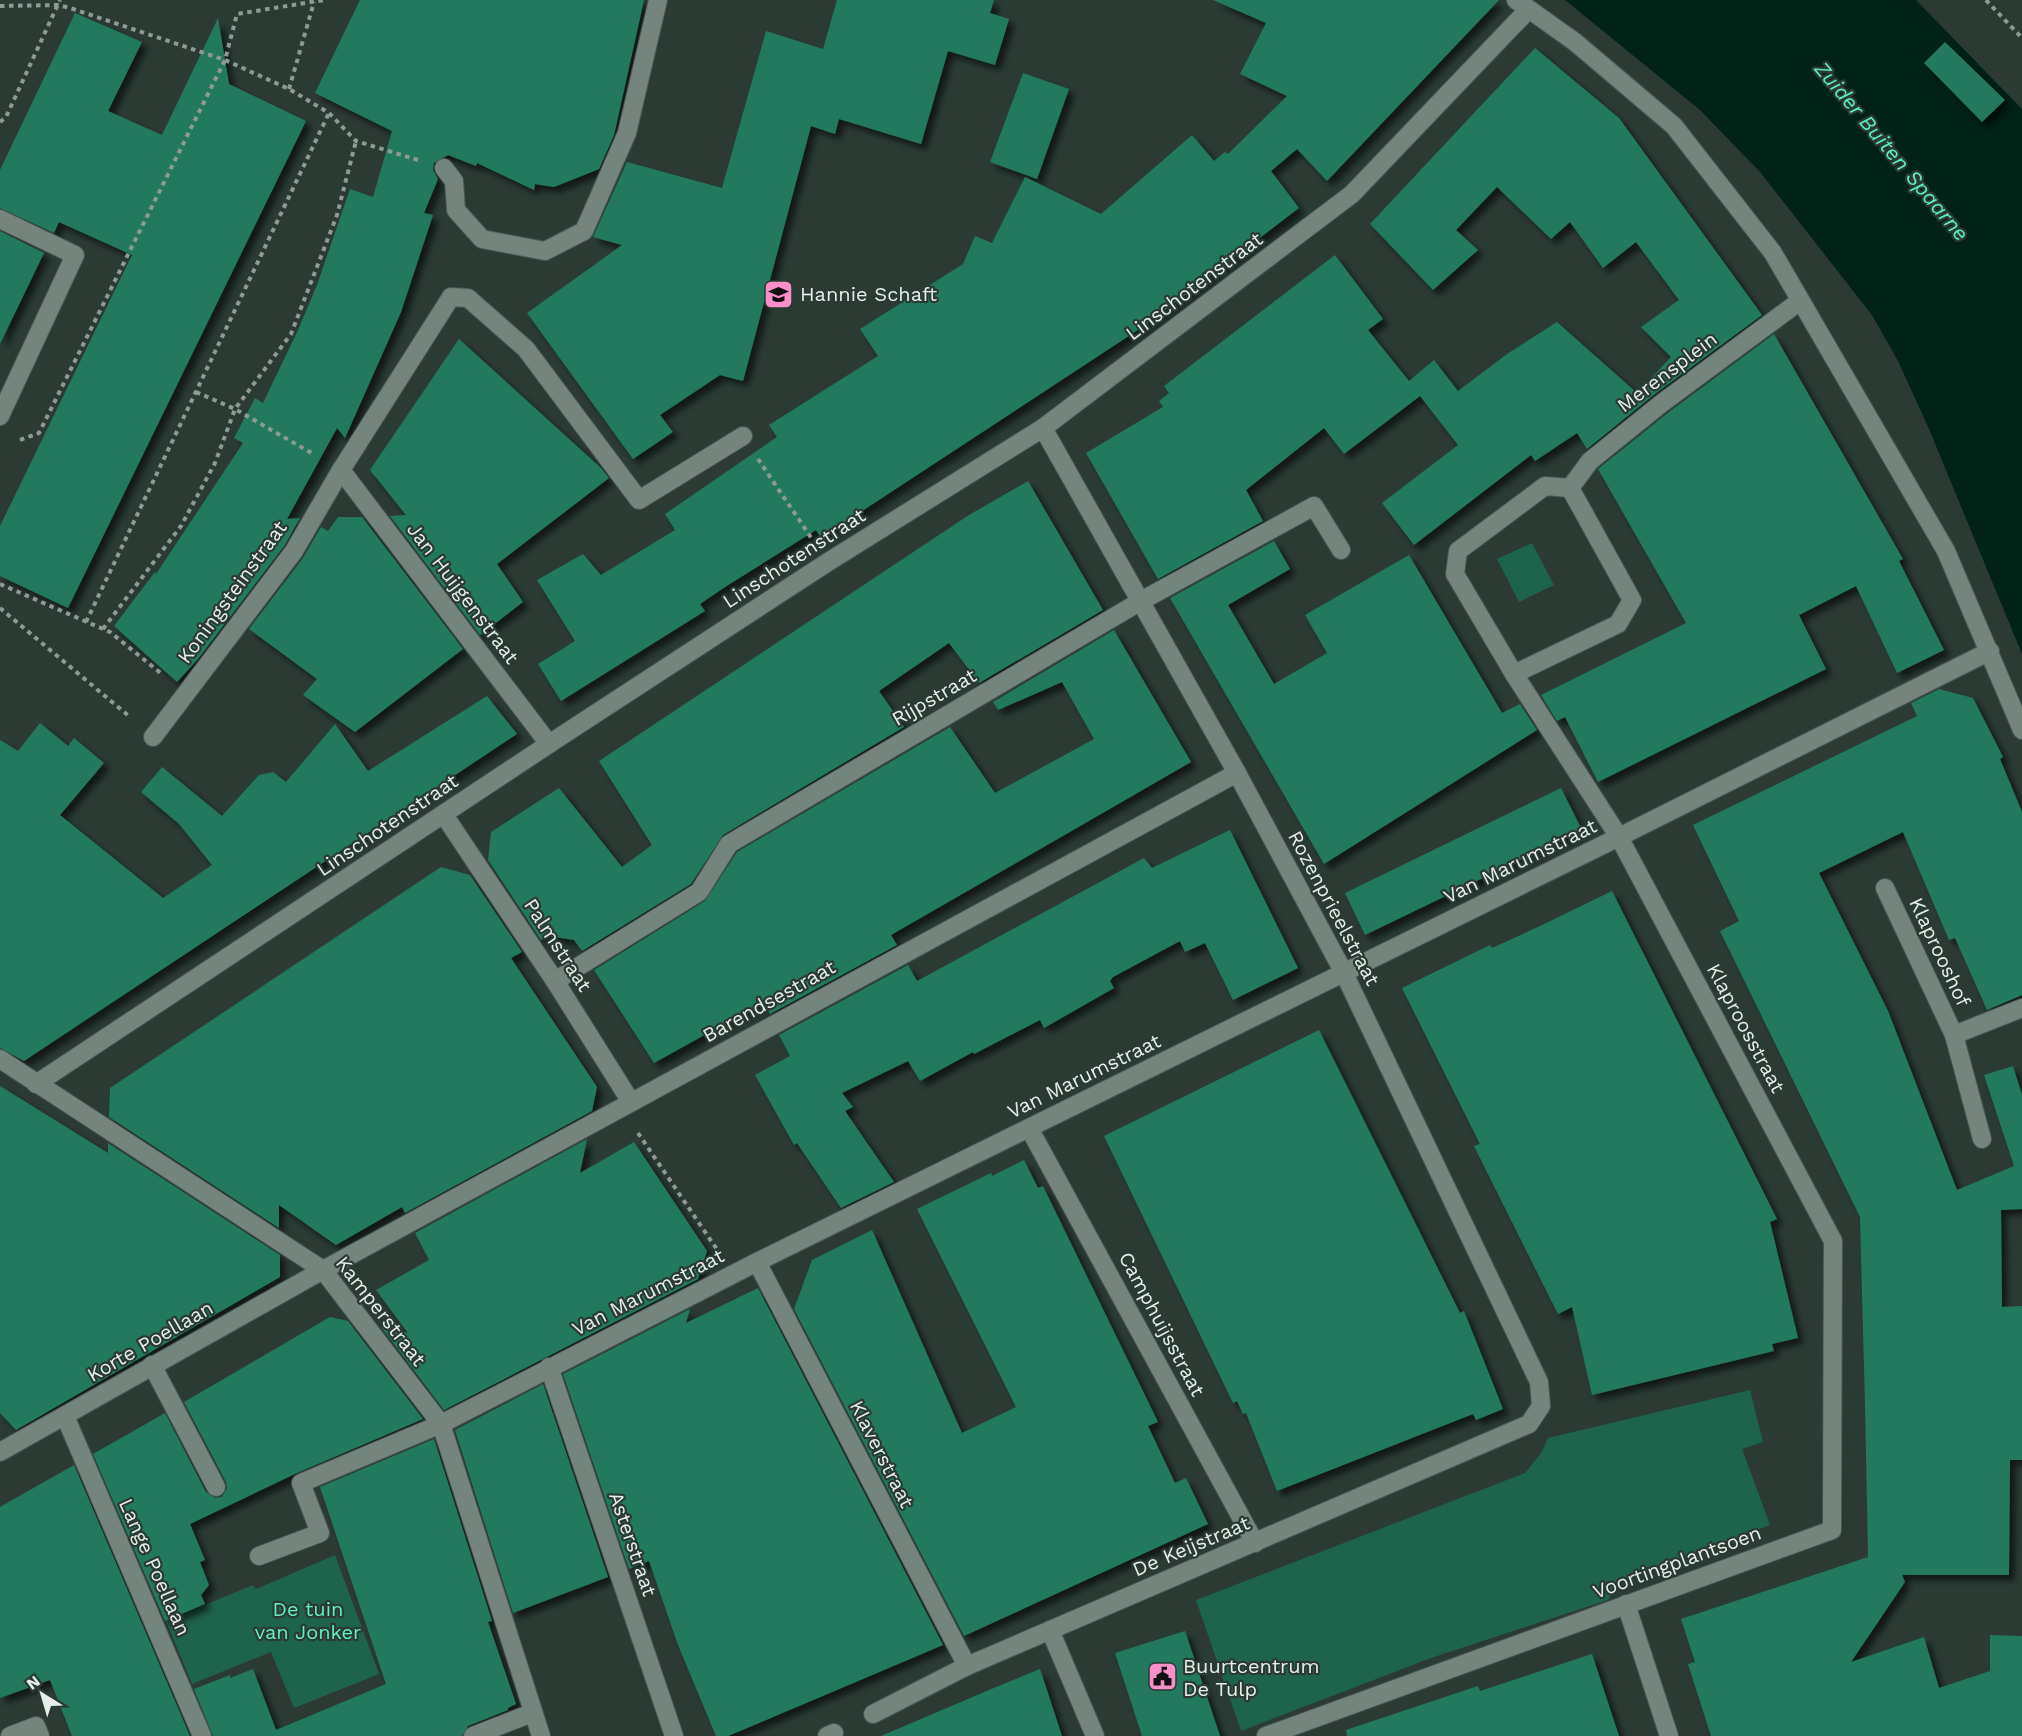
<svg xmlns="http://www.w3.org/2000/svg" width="2022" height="1736" font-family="'Work Sans',sans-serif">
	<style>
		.green { fill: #1e634c }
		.water { fill: #002217 }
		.building { fill: #22795d; filter: url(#shadow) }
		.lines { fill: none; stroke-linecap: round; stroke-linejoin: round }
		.minor-casing { stroke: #495752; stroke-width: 20 }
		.path { stroke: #8e9b95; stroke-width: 4; stroke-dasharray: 4.5 4.5; stroke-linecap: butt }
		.minor { stroke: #73857d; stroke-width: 18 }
		.labels { text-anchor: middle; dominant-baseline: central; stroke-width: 4.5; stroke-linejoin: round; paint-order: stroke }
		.street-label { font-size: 20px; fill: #e5efea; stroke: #2b3b34 }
		.poi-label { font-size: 20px; fill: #e5efea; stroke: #2b3b34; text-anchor: start }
		.park-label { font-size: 20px; fill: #5ff2c0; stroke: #2b3b34 }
		.water-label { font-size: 21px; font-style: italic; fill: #5aefbd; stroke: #2b3b34 }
	</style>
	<defs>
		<filter id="shadow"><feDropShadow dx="5.5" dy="5.5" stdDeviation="3" flood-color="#0009"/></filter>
	</defs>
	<rect width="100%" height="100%" fill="#2b3b34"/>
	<!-- green -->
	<g class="green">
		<path d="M1532 543 1554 585 1519 602 1497 559Z"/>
		<path d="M1750 1390 1763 1442 1742 1449 1770 1525 1617 1582 1608 1600 1431 1658 1241 1731 1196 1600 1525 1473 1541 1453 1548 1438Z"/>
		<path d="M335 1555 379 1674 294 1708 271 1652 192 1684 166 1621 253 1585 256 1589Z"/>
	</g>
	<!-- water -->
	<path class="water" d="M1565 0H1916L2022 109V654L1929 429 1898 361 1872 315 1760 172 1700 110Z"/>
	<!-- building -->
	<g class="building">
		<path d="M360 0H644L614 135 599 169 554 187 535 184 534 190 477 163 476 166 448 155 434 163 433 170 438 179 424 213 433 215 401 312 345 438 337 428 287 519 300 518 285 545 198 659 177 682 114 626 155 572 156 574 243 443 234 438 255 398 263 403 298 330 317 285 350 189 373 197 392 131 315 93Z"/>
		<path d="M837 0H994L990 13 1009 19 995 65 948 51 921 144 839 119 835 134 811 126 743 381 720 375 660 415 673 432 633 459 527 313 622 245 593 237 627 162 722 188 766 31 823 49Z"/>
		<path d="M1213 0H1499L1327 181 1297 149 1271 171 1299 208 1147 324 821 538 816 530 725 587 700 604 705 611 561 701 538 664 575 641 537 580 583 554 601 575 675 530 665 514 777 437 769 425 878 356 860 329 963 264 975 236 992 243 1025 177 1101 214 1192 135 1214 161 1225 152 1228 154 1287 96 1240 74 1266 23Z"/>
		<path d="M75 13 142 42 108 111 162 135 218 18 229 84 306 121 68 608 0 576V526L132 255 59 222 54 233 0 208V170Z"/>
		<path d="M1945 42 2005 100 1982 122 1924 63Z"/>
		<path d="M1535 48 1619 118 1762 315 1655 394 1587 449 1577 433 1535 461 1531 455 1414 545 1382 503 1458 445 1420 396 1344 454 1324 428 1246 490 1263 521 1158 579 1086 453 1163 407 1159 401 1169 393 1164 386 1335 255 1383 319 1368 330 1409 381 1434 360 1458 391 1507 354 1557 322 1637 393 1671 357 1641 327 1679 300 1636 242 1603 268 1570 222 1551 239 1497 187 1456 230 1478 250 1433 290 1370 224Z"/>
		<path d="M1023 73 1069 89 1037 179 990 162Z"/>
		<path d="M0 231 44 253 0 344Z"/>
		<path d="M1774 334 1903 559 1899 561 1944 650 1897 673 1856 586 1799 615 1826 669 1598 782 1565 717 1557 721 1541 695 1686 623 1598 469 1669 412Z"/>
		<path d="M459 339 601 468 609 478 497 564 523 602 480 635 390 516 406 515 370 470Z"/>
		<path d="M1028 481 1103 610 979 683 949 643 879 691 904 727 723 835 691 884 582 951 574 940 548 936 541 940 488 860 491 832 559 788 622 867 652 845 599 761 969 515Z"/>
		<path d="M338 517H362L463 649 355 732 303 695 317 679 249 629 303 558 321 527 328 531Z"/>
		<path d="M1274 541 1290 569 1228 605 1274 684 1327 653 1305 615 1409 555 1502 713 1520 704 1537 730 1324 864 1170 598Z"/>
		<path d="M1114 630 1191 762 891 935 897 945 770 1014 764 1002 654 1063 594 970 705 901 737 852 950 727 995 793 1094 739 1062 682 998 710 993 702Z"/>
		<path d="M1939 689 1973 698 2003 757 2000 759 2022 812V995L1987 1010 1955 938 1949 940 1903 832 1819 873 1888 1011 1957 1190 2014 1166 1984 1075 2013 1066 2022 1095V1209L2001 1210 2002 1307 2022 1306V1460H2010L2009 1575H1902L1905 1582 1851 1662 1924 1637 1939 1688 1990 1671V1635L2022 1636V1736H1711L1688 1664 1695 1662 1681 1619 1868 1557 1865 1404 1860 1217 1720 931 1739 921 1693 825 1917 716 1911 703Z"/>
		<path d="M487 696 517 734 24 1061 0 1048V740L18 751 40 723 68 746 74 738 104 763 60 815 163 898 212 865 179 824 141 792 162 767 222 816 259 775 273 772 286 782 335 724 368 771Z"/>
		<path d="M1561 788 1582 830 1365 935 1345 893Z"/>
		<path d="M1230 830 1298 968 1233 1000 1205 943 1185 952 1180 941 1113 977 1110 981 1114 988 1044 1028 1040 1020 974 1054 973 1052 920 1081 908 1061 842 1093 853 1107 845 1111 894 1182 841 1208 797 1143 794 1145 755 1075 790 1056 779 1035 908 965 917 981 1144 858 1152 868Z"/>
		<path d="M441 867 470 875 522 952 511 958 597 1087 592 1111 405 1213 402 1207 336 1245 279 1205V1228L109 1117 110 1088Z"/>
		<path d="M1612 891 1777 1219 1770 1222 1798 1338 1772 1344 1774 1351 1592 1395 1572 1307 1558 1314 1474 1146 1480 1144 1402 988 1490 945 1492 948 1540 926Z"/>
		<path d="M1319 1030 1460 1313 1464 1311 1503 1409 1476 1420 1473 1414 1277 1491 1246 1413 1243 1414 1237 1401 1233 1403 1104 1136Z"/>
		<path d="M0 1086 108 1153V1143L280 1255V1277L16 1430 0 1413Z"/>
		<path d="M587 1139 580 1173 634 1142 707 1251 698 1279 444 1410 381 1327 408 1333 376 1290 429 1260 415 1233Z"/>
		<path d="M1024 1160 1038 1188 1043 1186 1158 1422 1148 1426 1175 1483 1186 1478 1208 1524 964 1636 794 1309 812 1260 872 1230 962 1433 1016 1407 917 1209 991 1173 992 1176Z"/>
		<path d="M758 1288 943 1645 728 1736H716L678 1645 649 1561 629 1569 563 1374 690 1309 686 1323Z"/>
		<path d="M330 1317 348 1321 423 1419 297 1473 190 1524 205 1560 200 1562 209 1585 201 1595 205 1604 165 1621 93 1454 165 1413 206 1492 215 1498 222 1497 227 1488 226 1482 184 1402Z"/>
		<path d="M543 1384 608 1577 513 1613 455 1430Z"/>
		<path d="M434 1439 492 1621 488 1622 516 1704 508 1708V1710L468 1726 462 1736H213L194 1689 230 1675V1678L253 1669 276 1730 386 1684 320 1487Z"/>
		<path d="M74 1465 190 1736H72L50 1680 0 1698V1507Z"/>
		<path d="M1185 1631 1220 1736H1142L1115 1653Z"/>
		<path d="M1592 1654 1619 1736H1347L1346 1730 1478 1686 1480 1691Z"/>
		<path d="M1040 1669 1062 1736H881L989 1690Z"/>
	</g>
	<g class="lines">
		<defs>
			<g id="minor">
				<path d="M1516 0 1575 42 1674 126 1773 253 1946 551 2022 730"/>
				<path d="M444 168 454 181 456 210 482 239 545 251 584 231 627 133 658 0"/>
				<path d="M0 219 75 255 0 416"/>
				<path d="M341 470 549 744"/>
				<path d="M1570 488 1590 461 1662 403 1800 301"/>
				<path d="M1514 674 1618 624 1632 600 1570 488"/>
				<path d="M153 737 294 551 341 470 451 297 468 298 526 349 639 500 743 436"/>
				<path d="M444 815 555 981 631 1102"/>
				<path d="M1885 888 1954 1035 1982 1139"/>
				<path d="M555 981 699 892 729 844 1141 601 1314 506 1341 550"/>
				<path d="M1954 1035 2022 1008"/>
				<path d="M0 1059 323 1270 441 1424 541 1736"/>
				<path d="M36 1084 549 744 828 562 1043 428 1352 194 1528 10"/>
				<path d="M1029 1128 1255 1543"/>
				<path d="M757 1262 967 1666"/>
				<path d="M152 1365 216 1487"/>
				<path d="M549 1367 674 1736"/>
				<path d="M65 1416 202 1736"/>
				<path d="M0 1452 323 1270 1237 773"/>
				<path d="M259 1556 320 1533 301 1483 441 1424 757 1262 1619 837 1990 651"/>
				<path d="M1626 1604 1669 1736"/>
				<path d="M1050 1630 1095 1736"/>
				<path d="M873 1714 967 1666 1529 1424 1541 1406 1539 1382 1344 973 1237 773 1043 428"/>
				<path d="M10 1736 36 1726 40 1736"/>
				<path d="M473 1736 532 1713"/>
				<path d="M827 1736 834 1733"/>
				<path d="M1266 1736 1832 1530 1833 1241 1619 837 1514 674 1455 574 1458 551 1545 486 1570 488"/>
			</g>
		</defs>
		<!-- minor casing -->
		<use href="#minor" class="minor-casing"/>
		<!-- path -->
		<g class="path">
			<path d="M1986 0 2022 38"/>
			<path d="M0 6 58 5 70 8 225 60 289 89 329 113 356 141 418 160"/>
			<path d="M289 89 314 2"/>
			<path d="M0 122 6 117 60 0"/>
			<path d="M196 392 235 409 315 455"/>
			<path d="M20 440 39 433 225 60 237 14 324 0"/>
			<path d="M758 459 812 539"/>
			<path d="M0 584 110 632 163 675"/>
			<path d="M0 608 130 717"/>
			<path d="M86 622 329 113"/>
			<path d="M103 629 181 526 215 463 235 409 291 334 337 215 356 141"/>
			<path d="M638 1133 718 1251"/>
		</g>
		<!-- minor -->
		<use href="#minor" class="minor"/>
	</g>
	<!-- icons -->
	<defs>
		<symbol id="school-square" viewBox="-11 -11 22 22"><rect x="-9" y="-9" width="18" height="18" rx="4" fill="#f98fc9" stroke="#2b3b34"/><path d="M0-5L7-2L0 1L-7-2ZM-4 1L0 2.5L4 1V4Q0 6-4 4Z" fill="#111"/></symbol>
		<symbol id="civic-square" viewBox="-11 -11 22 22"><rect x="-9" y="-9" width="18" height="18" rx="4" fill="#f98fc9" stroke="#2b3b34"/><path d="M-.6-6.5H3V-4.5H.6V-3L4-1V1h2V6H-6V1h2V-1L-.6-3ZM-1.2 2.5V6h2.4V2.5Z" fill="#111"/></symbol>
	</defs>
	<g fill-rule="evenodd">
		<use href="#school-square" x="762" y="278" width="33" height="33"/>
		<use href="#civic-square" x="1146" y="1660" width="33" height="33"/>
	</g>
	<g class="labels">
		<!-- street labels -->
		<g class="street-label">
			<text transform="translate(1194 286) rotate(-37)">Linschotenstraat</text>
			<text transform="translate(1667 372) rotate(-37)">Merensplein</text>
			<text transform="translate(794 558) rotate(-33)">Linschotenstraat</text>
			<text transform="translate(232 592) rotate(-54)">Koningsteinstraat</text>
			<text transform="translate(463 593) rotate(53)">Jan Huijgenstraat</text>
			<text transform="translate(934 697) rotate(-30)">Rijpstraat</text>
			<text transform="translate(387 825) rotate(-34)">Linschotenstraat</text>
			<text transform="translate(1520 861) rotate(-26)">Van Marumstraat</text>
			<text transform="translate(1334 908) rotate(62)">Rozenprieelstraat</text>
			<text transform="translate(558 945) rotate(57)">Palmstraat</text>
			<text transform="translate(1940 952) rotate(65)">Klaprooshof</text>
			<text transform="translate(769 1001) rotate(-29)">Barendsestraat</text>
			<text transform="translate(1746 1028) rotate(62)">Klaproosstraat</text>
			<text transform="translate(1084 1076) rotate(-26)">Van Marumstraat</text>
			<text transform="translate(648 1292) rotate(-27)">Van Marumstraat</text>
			<text transform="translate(381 1311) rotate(52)">Kamperstraat</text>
			<text transform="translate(1162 1324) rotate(62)">Camphuijsstraat</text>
			<text transform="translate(150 1341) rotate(-30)">Korte Poellaan</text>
			<text transform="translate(882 1454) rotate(63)">Klaverstraat</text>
			<text transform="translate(633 1544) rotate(71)">Asterstraat</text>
			<text transform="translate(1191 1546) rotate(-23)">De Keijstraat</text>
			<text transform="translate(1677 1562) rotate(-20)">Voortingplantsoen</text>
			<text transform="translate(155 1567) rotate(66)">Lange Poellaan</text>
		</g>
		<!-- poi labels -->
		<g class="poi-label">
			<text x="800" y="294">Hannie Schaft</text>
			<text x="1183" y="1666">Buurtcentrum<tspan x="1183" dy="23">De Tulp</tspan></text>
		</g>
		<!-- park labels -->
		<g class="park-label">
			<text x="308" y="1609">De tuin<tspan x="308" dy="23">van Jonker</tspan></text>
		</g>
		<!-- water labels -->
		<g class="water-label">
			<text transform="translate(1892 151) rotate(50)">Zuider Buiten Spaarne</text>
		</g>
	</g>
	<!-- north arrow -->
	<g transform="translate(42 1694) rotate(323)" stroke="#2b3b34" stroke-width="4.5" paint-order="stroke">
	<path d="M0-4.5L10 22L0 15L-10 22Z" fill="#e5efea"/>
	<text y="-9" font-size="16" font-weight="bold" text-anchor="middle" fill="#e5efea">N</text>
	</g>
</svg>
